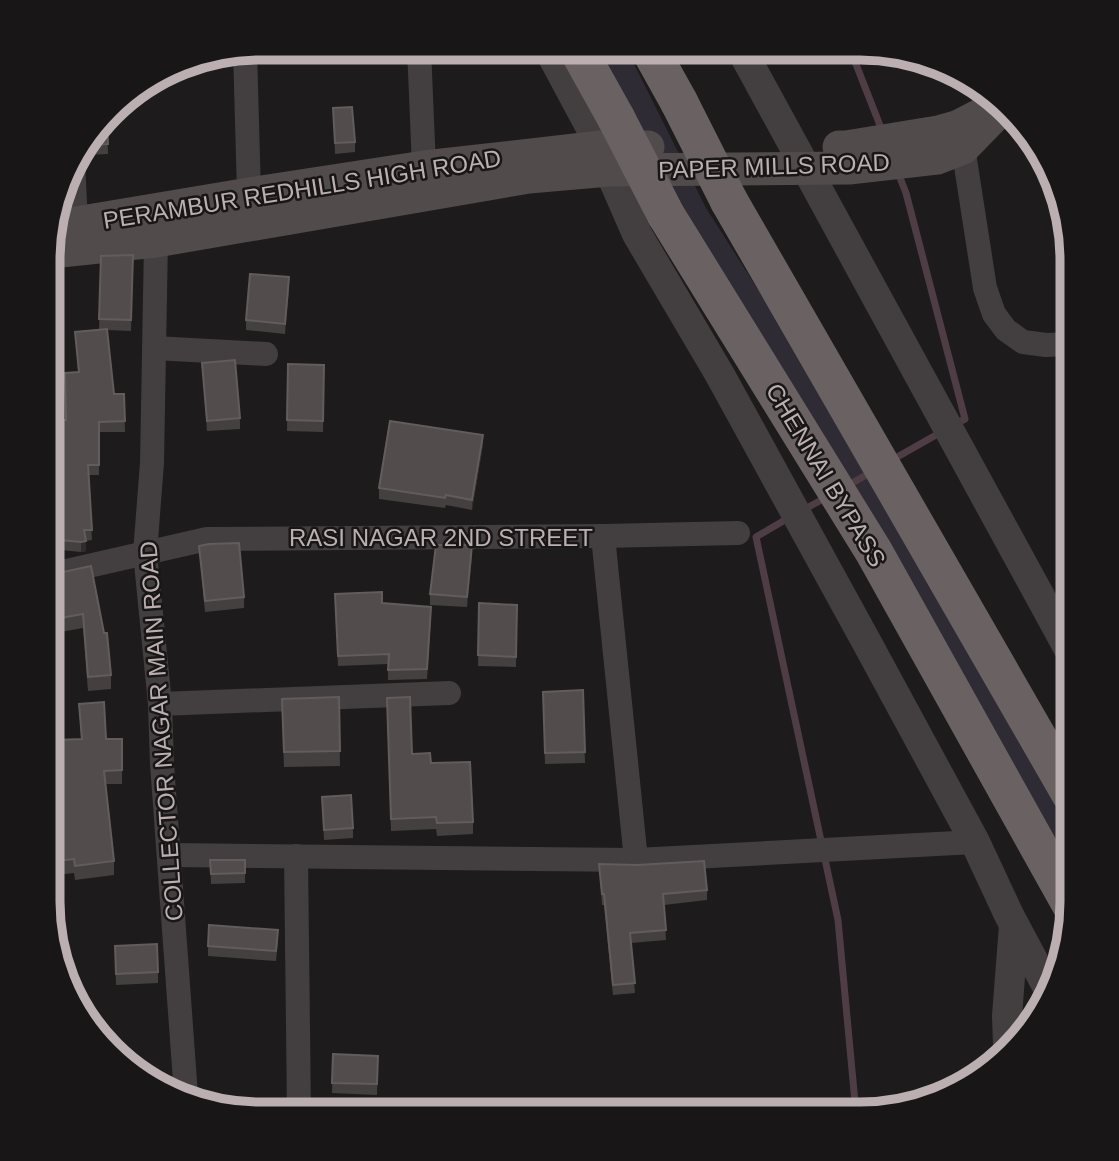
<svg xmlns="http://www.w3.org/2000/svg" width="1119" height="1161" font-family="Helvetica,sans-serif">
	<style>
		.green { fill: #2e2b34 }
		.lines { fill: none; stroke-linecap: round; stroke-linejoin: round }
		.stream { stroke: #4e3d44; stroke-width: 7 }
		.minor { stroke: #433e3f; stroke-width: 24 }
		.tertiary { stroke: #433e3f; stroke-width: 30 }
		.secondary { stroke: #514b4b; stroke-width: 33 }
		.trunk { stroke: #696162; stroke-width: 38 }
		.trunk-bridge { stroke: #696162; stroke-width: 38 }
		.wall { fill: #454040 }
		.shaded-wall { fill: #302c2c }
		.building { fill: #524c4d; stroke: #625c5c; stroke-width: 2 }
		.labels { text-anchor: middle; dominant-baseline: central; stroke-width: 5; stroke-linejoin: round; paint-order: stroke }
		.street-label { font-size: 24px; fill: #bbafb1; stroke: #181616 }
		.rim { fill: none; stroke: #bbafb1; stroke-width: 9 }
	</style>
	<rect width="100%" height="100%" fill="#1d1b1b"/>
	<!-- green -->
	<path class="green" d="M599 48H626L706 208 866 459 1004 704 1071 817V880L690 219Z"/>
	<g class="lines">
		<!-- stream -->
		<g class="stream">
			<path d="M850 49 883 133"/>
			<path d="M897 170 906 193 965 419 953 425"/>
			<path d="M892 460 943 431"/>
			<path d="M847 486 873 471"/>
			<path d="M801 511 827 497"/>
			<path d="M790 517 756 537 838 920 856 1113"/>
		</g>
		<!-- minor -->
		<g class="minor">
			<path d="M419 48 424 167"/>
			<path d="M245 50 249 194"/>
			<path d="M961 134 985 288 994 314 1006 330 1023 342 1046 345 1071 344"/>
			<path d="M73 161 76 223"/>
			<path d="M154 227 156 241 152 463 145 553 160 704 162 764 186 1095"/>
			<path d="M154 348 266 354"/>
			<path d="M603 536 636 860"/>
			<path d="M49 575 207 539 603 536 738 533"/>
			<path d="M160 704 449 693"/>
			<path d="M170 855 636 860 975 842"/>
			<path d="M296 856 299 1113"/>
		</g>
		<!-- tertiary -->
		<g class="tertiary">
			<path d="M548 48 601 147 609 170 637 234 720 375 866 641 975 842 1009 915 1049 990"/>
			<path d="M741 49 1071 653"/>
			<path d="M1008 1046 1007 1016 1014 925"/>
		</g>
		<!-- secondary -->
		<g class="secondary">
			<path d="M839 147H846L938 132 959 126 986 112"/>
			<path d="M51 226 76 223 249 194 424 167 601 147H648"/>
			<path d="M51 252 156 241 529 177 609 170 849 168 937 158 963 148 1001 109"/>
		</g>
		<!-- trunk -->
		<g class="trunk">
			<path d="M577 48 616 118"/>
			<path d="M649 48 679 102"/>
			<path d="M729 201 1071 795"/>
			<path d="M666 215 874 552 1071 905"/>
		</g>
		<!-- trunk-bridge -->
		<g class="trunk-bridge">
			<path d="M679 102 729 201"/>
			<path d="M616 118 666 215"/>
		</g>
	</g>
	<!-- wall -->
	<g class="wall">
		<path d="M231 52V65L183 63 191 59Z"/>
		<path d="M333 108 355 142V152L335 154Z"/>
		<path d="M107 116 108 154 86 155 80 148Z"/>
		<path d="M133 255 131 331 107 330 114 394H124L125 432H99V475H88L92 540 86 541V551L81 552 50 549V437H52L66 420 78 372 75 332 104 330 99 329 101 256Z"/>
		<path d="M289 288 285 334 246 330V320Z"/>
		<path d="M202 363 240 418V429L207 431Z"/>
		<path d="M288 364 324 365 323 432 287 431Z"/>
		<path d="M483 445 472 510 446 505 445 508 379 499V488Z"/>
		<path d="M199 546 244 597V608L205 612Z"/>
		<path d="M472 555 467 607 430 605V594Z"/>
		<path d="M91 566 111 675V689L88 691 83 628 49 634V575Z"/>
		<path d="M335 594 382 603 431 617 427 679 388 680V664L338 666Z"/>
		<path d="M479 603 517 605 516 667 478 666Z"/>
		<path d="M583 690 585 763 545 764 543 692Z"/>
		<path d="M339 697 340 766 284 767 282 714Z"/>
		<path d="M79 704 106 739H122V784H106L114 861V875L75 880 74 873 48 876V790L56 789 81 739Z"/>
		<path d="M387 710 412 754 431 763 473 822V834L437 836 436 829 391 831Z"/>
		<path d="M322 797 353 828V838L324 840Z"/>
		<path d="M210 860H245V883L211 884Z"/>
		<path d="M599 864 707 890V900L664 905 666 940 631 943 635 993 613 995 604 905H602Z"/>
		<path d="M278 940 276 961 208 956V946Z"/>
		<path d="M115 946 158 972V983L116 985Z"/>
		<path d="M333 1054 378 1056 377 1095 332 1093Z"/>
	</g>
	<!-- shaded-wall -->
	<g class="shaded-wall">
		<path d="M289 277V288L285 334V324Z"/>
		<path d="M483 435V445L472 510V500Z"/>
		<path d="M86 541V551L81 552V542Z"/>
		<path d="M472 545V555L467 607V597Z"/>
	</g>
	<!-- building -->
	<g class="building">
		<path d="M231 52V55L216 54Z"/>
		<path d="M352 107 355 142 335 143 333 108Z"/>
		<path d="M107 116 108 144 86 145 84 143Z"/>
		<path d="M133 255 131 320 99 319 101 256Z"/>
		<path d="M250 274 289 277 285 324 246 320Z"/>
		<path d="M107 329 114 394H124L125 421 99 422V465H88L92 530H84L86 541 81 542 50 539V437H52L51 420H66L65 373 79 372 75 332Z"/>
		<path d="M235 360 240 418 207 421 202 363Z"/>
		<path d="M288 364 324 365 323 421 287 420Z"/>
		<path d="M390 421 483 435 472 500 446 495 445 498 379 488Z"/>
		<path d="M239 543 244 597 205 601 199 546 209 544Z"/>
		<path d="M436 545H472L467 597 430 594Z"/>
		<path d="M91 566 104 633H107L111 675 88 677 83 614 49 620V575Z"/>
		<path d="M382 592V603L431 607 427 669 388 670 389 654 338 656 335 594Z"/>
		<path d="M479 603 517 605 516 657 478 655Z"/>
		<path d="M583 690 585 752 545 753 543 692Z"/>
		<path d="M339 697 340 751 284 752 282 699Z"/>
		<path d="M410 697 412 754 430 753 431 763 470 762 473 822 437 823 436 817 391 819 387 698Z"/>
		<path d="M104 702 106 739H122V770L104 771 114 861 75 866 74 859 48 862V790L57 789 56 740 82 739 79 704Z"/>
		<path d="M351 795 353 828 324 830 322 797Z"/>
		<path d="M210 860H245V873L211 874Z"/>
		<path d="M704 861 707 890 663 894 666 930 630 933 635 983 613 985 604 894H602L599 864 637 865Z"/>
		<path d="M209 925 278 930 276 951 208 946Z"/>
		<path d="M157 944 158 972 116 974 115 946Z"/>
		<path d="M333 1054 378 1056 377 1084 332 1083Z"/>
		<path d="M324 1103V1113H246L238 1111V1109L286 1106 292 1111 300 1113 307 1110 312 1104Z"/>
	</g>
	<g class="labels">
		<!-- street labels -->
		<g class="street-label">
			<text transform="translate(774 166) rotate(-2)">PAPER MILLS ROAD</text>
			<text transform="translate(302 189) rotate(-9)">PERAMBUR REDHILLS HIGH ROAD</text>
			<text transform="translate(826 475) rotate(59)">CHENNAI BYPASS</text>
			<text x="441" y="537">RASI NAGAR 2ND STREET</text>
			<text transform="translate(161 731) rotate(-94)">COLLECTOR NAGAR MAIN ROAD</text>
		</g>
	</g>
	<!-- crop -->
	<path d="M0 0H1119V1161H0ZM260 60H860A200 200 0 0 1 1060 260V902A200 200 0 0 1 860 1102H260A200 200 0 0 1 60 902V260A200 200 0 0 1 260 60Z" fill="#181616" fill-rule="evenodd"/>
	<path class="rim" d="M260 60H860A200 200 0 0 1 1060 260V902A200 200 0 0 1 860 1102H260A200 200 0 0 1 60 902V260A200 200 0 0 1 260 60Z"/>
</svg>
